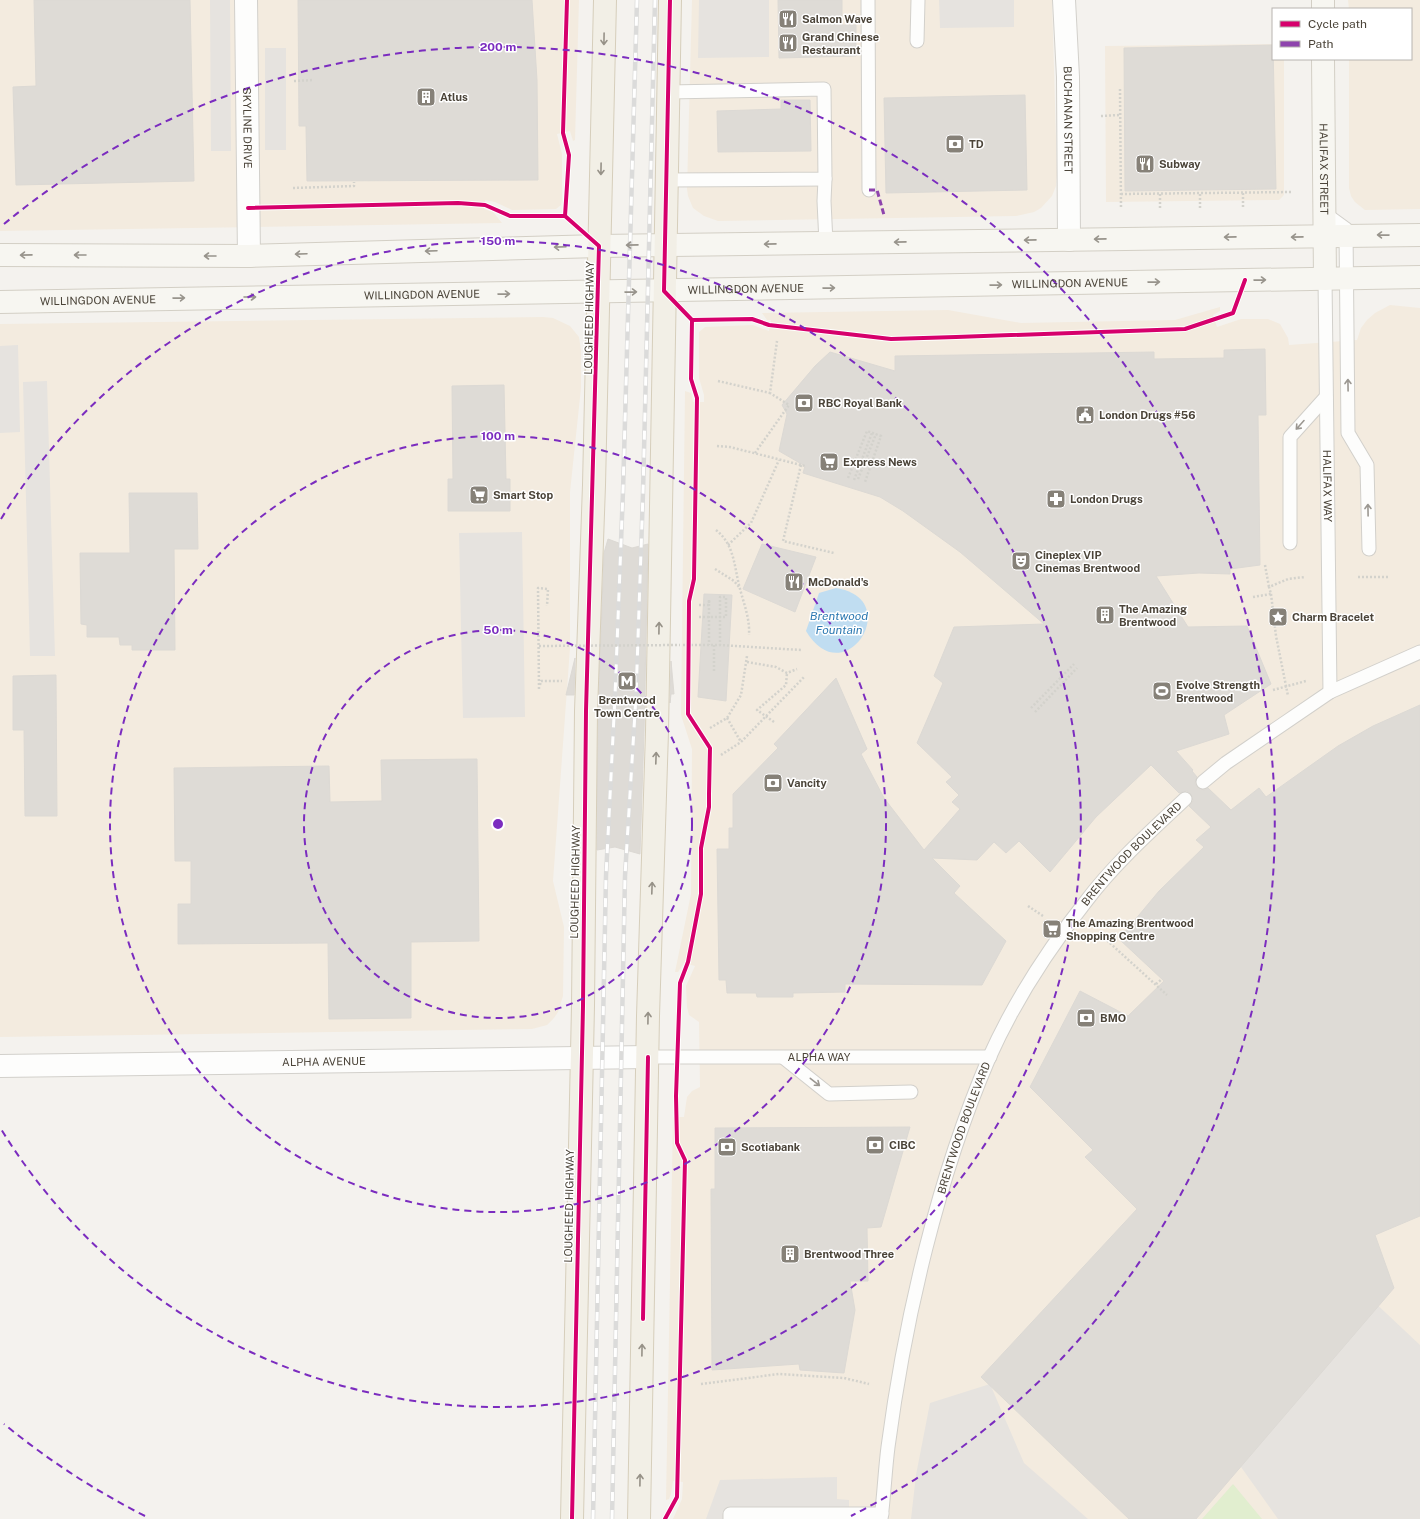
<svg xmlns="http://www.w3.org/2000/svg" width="1420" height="1519" font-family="'Public Sans',sans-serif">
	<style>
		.commercial { fill: #f3ebdf }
		.green { fill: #e1eecf }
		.parking { fill: #e6e3df }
		.water { fill: #c0ddf1 }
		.building { fill: #dedbd6; stroke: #dcd9d4 }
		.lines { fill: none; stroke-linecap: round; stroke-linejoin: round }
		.lane-casing { stroke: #d2d0cb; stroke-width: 15 }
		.street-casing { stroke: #d2d0cb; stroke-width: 24 }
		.secondary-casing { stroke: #d3cfc5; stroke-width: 24 }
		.primary-casing { stroke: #d6cebb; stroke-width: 24 }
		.path { stroke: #d3d2cc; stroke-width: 2.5; stroke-dasharray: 2 2; stroke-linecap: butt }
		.lane { stroke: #fdfdfc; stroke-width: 13 }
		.street { stroke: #fdfdfc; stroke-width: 22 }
		.secondary { stroke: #f7f6f1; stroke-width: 22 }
		.primary { stroke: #f2efe6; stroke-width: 22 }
		.rail-casing { stroke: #dbdbda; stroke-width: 4.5 }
		.rail { stroke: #fff; stroke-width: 3; stroke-dasharray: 9; stroke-linecap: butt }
		.path-bridge { stroke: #d3d2cc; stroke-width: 2.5; stroke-dasharray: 2 2; stroke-linecap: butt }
		.quiet { stroke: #8e44ad; stroke-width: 3; stroke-dasharray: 6 3; stroke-linecap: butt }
		.cycleway-casing { stroke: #fff; stroke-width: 6 }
		.cycleway { stroke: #d6006c; stroke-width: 4 }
		.oneway { stroke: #969187 }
		.oneway2 { stroke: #98948c }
		.oneway3 { stroke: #9b9791 }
		.ring { fill: none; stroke: #7b2cbf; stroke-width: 2; stroke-dasharray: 7 5 }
		.labels { text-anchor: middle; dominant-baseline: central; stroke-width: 3; stroke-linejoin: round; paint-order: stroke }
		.poi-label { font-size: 11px; font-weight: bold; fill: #4b4439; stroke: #fff; text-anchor: start }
		.street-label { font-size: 11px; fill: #4b4439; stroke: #fff }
		.water-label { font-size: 12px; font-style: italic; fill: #2e7ab2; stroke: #fff }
		.centre { fill: #7b2cbf; stroke: #fff; stroke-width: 2 }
		.ring-label { font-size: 12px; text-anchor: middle; font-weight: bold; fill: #7b2cbf; stroke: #fff; stroke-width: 3; stroke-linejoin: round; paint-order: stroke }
	</style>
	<rect width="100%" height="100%" fill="#f4f2ee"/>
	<!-- commercial -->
	<g class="commercial">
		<path d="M0 0H579L575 140 573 141 570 131 557 134 562 154V199L561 205 556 209 512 210 495 202 485 200 484 209 493 212 502 223 0 231Z"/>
		<path d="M692 0H1052L1057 175 1056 186 1052 196 1041 208 1034 212 1016 216 718 221 704 216 693 208 688 196 687 189Z"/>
		<path d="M1348 0H1420V209L1365 210 1355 202 1351 196 1349 188V59H1411V9H1349Z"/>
		<path d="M1273 44V59H1284V195L1279 200 1106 202 1105 46Z"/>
		<path d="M1390 305 1420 308V1519H673L682 1499 683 1482 673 1481 671 1494 669 1499 666 1500 673 1117H684L687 1097 692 1091 700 1087 699 1022 689 1015 687 1007 686 986 695 966 684 963 678 972H675L691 894 692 749 681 715 685 391 691 393 693 402H704V395L699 378V332L705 327 753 325 769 331 771 320H767L762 313 948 310 1021 323 1175 320 1220 307V311L1213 315 1217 327 1241 319H1268L1280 324 1288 338 1289 345 1357 340 1361 328 1367 320 1375 313Z"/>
		<path d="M543 317 553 318 570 326 579 337 581 350V388L570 492V648L553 881 564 927 563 996 558 1012 554 1018 547 1025 532 1029 0 1037V324Z"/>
	</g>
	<!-- green -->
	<path class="green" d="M1233 1484 1262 1519H1202Z"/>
	<!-- parking -->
	<g class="parking">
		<path d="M210 0H230L231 151H211Z"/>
		<path d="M699 0H769V57L698 58Z"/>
		<path d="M939 0H1014V27L940 28Z"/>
		<rect x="265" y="48" width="21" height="102"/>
		<path d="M18 345 20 432 0 433V346Z"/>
		<path d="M47 381 55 656H30L23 382Z"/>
		<path d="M522 532 525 717 463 718 459 533Z"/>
		<path d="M1219 1156 1420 1345V1519H1278L1241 1467 1234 1474Z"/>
		<path d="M990 1384 1024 1463 1088 1519H911L916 1475 930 1403Z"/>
		<path d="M837 1477V1499L849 1500V1519H706L720 1480Z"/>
	</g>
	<!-- water -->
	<path class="water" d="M836 588C906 599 844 695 806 631L819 593Z"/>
	<!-- building -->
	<g class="building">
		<path d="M34 0H190L194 181 16 185 13 87 36 86Z"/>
		<path d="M298 0H532L537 80 538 180 307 181 306 126H299Z"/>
		<path d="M778 0H842V25H856V56L779 58Z"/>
		<path d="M1273 45 1276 189 1125 191 1124 48Z"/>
		<path d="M1025 95 1027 190 886 193 884 98Z"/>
		<path d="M781 100H810L811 151 718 152 717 111 781 109Z"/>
		<path d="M1265 349 1266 415H1258L1260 565 1230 569V574L1199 573 1156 576 1188 627 1247 626 1271 684 1224 715 1229 734 1176 751 1193 770 1192 771 1197 777 1195 783 1197 787 1204 790 1208 788 1231 810 1259 788 1266 797 1338 746 1373 726 1420 705V1216L1375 1235 1394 1288 1196 1519H1129L981 1377 1137 1209 1085 1157 1093 1150 1030 1087 1080 991 1128 1016 1164 981 1119 939 1159 891 1204 847 1196 840 1211 827 1189 806 1193 801 1191 794 1187 791 1179 793 1151 765 1096 817 1050 872 1019 841 1006 853 994 842 977 860 932 858 960 886 954 893 1006 941 982 985 845 984V992L793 993V997H757L756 993H727L726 980H719L717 849H729V828H733V794L778 748 774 744 836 678 867 749 861 754 884 798 924 850 960 809 952 802 959 795 946 782 952 777 917 743 943 683 934 676 954 627 1044 624 960 552 903 511 880 497 803 473 805 466 779 451 787 414 782 405 815 366 830 352 895 371V356L1154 352V359L1224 358V350Z"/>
		<path d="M504 385 506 479H510V511H448V479H453L452 386Z"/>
		<path d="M129 493H197L198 549H174L175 650H132V645H120L119 637H87V625L81 624 80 553H130Z"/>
		<path d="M608 539 632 548 648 544 644 732 640 854 615 847 597 850 598 711 604 553Z"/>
		<path d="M762 544 816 557 795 612 743 589Z"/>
		<path d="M704 594 732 595 726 701 698 697Z"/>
		<path d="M575 658 574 695H566Z"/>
		<path d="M671 661 674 694H671L670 703Z"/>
		<path d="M56 675 57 816H25L24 730H13V676Z"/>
		<path d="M477 759 479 941 411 942V1018L329 1019 328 943 178 944V904H191V861H175L174 768 329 766 330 802 382 801 381 760Z"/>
		<path d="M910 1127 881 1227 867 1228 868 1281H850L855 1310 844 1373 800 1370 799 1364 712 1370 711 1189H715V1128Z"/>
	</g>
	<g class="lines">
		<defs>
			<g id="lane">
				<path d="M868 0 869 190"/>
				<path d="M917 41 918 0"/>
				<path d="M825 179 824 201 826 243"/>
				<path d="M666 180 825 179 824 89 668 92"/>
				<path d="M1324 213 1346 229 1348 433 1367 465 1369 549"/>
				<path id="s1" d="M1325 279 1330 692"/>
				<path d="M1290 543V437L1326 397"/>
				<path d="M1203 782 1226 763 1330 692 1420 652"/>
				<path id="s2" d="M648 1057H990"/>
				<path d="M784 1058 829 1094 911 1092"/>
				<path d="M730 1519V1514H882"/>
				<path id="s3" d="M881 1519C884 1495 885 1471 888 1447 905 1318 938 1177 989 1058 1014 1002 1049 948 1087 900 1115 863 1151 831 1185 799"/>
			</g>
			<g id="street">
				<path id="s4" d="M246 0 249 256"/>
				<path id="s5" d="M1064 0 1068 77 1069 240"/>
				<path id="s6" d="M0 1066 648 1057"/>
			</g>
			<g id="secondary">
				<path d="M1323 9V0"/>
				<path id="s7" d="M1323 59 1325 279"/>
				<path d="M0 255 249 256 599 246 1420 235"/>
				<path id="s8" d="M0 302 1420 277"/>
			</g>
			<g id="primary">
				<path d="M572 1519 583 1006 586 711 594 485 605 0"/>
				<path d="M639 1519 648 1016 657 732 670 0"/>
			</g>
		</defs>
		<!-- lane casing -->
		<use href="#lane" class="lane-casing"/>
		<!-- street casing -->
		<use href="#street" class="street-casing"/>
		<!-- secondary casing -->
		<use href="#secondary" class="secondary-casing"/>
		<!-- primary casing -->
		<use href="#primary" class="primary-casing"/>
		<!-- path -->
		<g class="path">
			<path d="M294 81 314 80"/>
			<path d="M1120 89 1121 208"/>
			<path d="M1101 116 1120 115"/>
			<path d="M293 188 354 186V182"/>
			<path d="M1121 194 1293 192"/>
			<path d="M1243 207V192"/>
			<path d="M1160 208V193"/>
			<path d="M1200 208V193"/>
			<path d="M718 381 770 393"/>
			<path d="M717 446 730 447 805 466"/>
			<path d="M755 453 789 405 770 393 777 341"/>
			<path d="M801 465 783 541 834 553"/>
			<path d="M848 478 867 431 881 436 865 482"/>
			<path d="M858 479 876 434"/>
			<path d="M854 480 872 433"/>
			<path d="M716 530C735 545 734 567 740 589 744 604 750 619 749 635"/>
			<path d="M728 545 751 523 779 460"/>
			<path d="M1265 565 1269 587"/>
			<path d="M715 569 734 581 739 587"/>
			<path d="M1358 577H1389"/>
			<path d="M1271 594 1276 636 1288 696"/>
			<path d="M1253 597 1271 594 1269 587 1288 579 1305 577"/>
			<path d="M699 605H709V600"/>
			<path d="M699 617H726V597H720V612"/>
			<path d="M683 645H720"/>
			<path d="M714 645V673"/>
			<path d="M747 662 776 667 787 673 797 669"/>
			<path d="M540 685 541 681H562"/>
			<path d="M539 689 538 588 548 589 547 606"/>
			<path d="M1273 690 1306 681"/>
			<path d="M1031 708 1074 664"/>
			<path d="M1035 712 1077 668"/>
			<path d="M727 718 741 742"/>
			<path d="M774 722 757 710 786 685 787 673"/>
			<path d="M710 728 727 718 741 695 747 656"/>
			<path d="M721 755 741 742 805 676"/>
			<path d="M1028 906 1043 916"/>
			<path d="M1101 935 1167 995"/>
			<path d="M1156 984 1162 979"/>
			<path d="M701 1384 779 1374 844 1378 869 1384"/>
		</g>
		<!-- lane -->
		<use href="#lane" class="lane"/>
		<!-- street -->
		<use href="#street" class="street"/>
		<!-- secondary -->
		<use href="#secondary" class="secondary"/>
		<!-- primary -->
		<use href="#primary" class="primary"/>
		<defs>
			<g id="rail">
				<path d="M593 1519 606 876 615 696 623 491 637 0"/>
				<path d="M612 1519 625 876 636 696 643 493 655 0"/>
			</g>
		</defs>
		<!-- rail casing -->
		<use href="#rail" class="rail-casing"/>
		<!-- rail -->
		<use href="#rail" class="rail"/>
		<!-- path-bridge -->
		<g class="path-bridge">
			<path d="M709 600V645"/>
			<path d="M720 612V645L801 650"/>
			<path d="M539 646 680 645"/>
		</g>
		<!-- quiet -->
		<path class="quiet" d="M869 190H877L884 215"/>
		<defs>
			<g id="cycleway">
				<path d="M248 208 458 203 485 205 510 216H565L599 246 586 711 583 1006 572 1519"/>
				<path d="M565 216 569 155 563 133 567 0"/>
				<path d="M692 320 752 319 769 325 891 339 956 337 1185 329 1233 313 1245 280"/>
				<path d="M643 1319 648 1057"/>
				<path d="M665 1519 677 1497 685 1160 677 1143 676 1096 680 983 688 962 701 894V848L709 807V794L710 748 688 714 689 601 694 579 697 398 691 379 692 320 664 291 670 0"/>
			</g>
		</defs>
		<!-- cycleway casing -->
		<use href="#cycleway" class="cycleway-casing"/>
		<!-- cycleway -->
		<use href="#cycleway" class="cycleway"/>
	</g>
	<!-- one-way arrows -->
	<defs><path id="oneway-shaft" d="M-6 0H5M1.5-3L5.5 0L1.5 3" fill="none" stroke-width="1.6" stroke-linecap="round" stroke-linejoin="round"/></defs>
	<g class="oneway">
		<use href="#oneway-shaft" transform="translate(604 39) rotate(91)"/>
		<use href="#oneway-shaft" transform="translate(601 169) rotate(91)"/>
		<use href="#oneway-shaft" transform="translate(659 628) rotate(-89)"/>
		<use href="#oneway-shaft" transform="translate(656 758) rotate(-88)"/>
		<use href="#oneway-shaft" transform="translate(652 888) rotate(-88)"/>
		<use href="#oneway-shaft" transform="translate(648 1018) rotate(-89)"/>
		<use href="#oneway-shaft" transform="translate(642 1350) rotate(-89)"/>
		<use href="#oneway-shaft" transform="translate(640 1480) rotate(-89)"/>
	</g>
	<g class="oneway2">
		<use href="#oneway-shaft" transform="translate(1383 235) rotate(-179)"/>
		<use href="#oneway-shaft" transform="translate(1230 237) rotate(179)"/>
		<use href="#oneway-shaft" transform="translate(1297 237) rotate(179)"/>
		<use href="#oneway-shaft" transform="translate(1100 239) rotate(179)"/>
		<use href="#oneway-shaft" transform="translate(1030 240) rotate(179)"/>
		<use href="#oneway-shaft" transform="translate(900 242) rotate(179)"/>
		<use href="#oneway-shaft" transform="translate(770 244) rotate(179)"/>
		<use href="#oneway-shaft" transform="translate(632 245) rotate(179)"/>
		<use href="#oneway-shaft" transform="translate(560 247) rotate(178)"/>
		<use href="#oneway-shaft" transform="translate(431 251) rotate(178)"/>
		<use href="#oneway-shaft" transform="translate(301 254) rotate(178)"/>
		<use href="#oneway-shaft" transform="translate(26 255) rotate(179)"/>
		<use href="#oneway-shaft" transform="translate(80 255) rotate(-180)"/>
		<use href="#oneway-shaft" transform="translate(210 256) rotate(-180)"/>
		<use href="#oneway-shaft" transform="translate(1260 280) rotate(-1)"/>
		<use href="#oneway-shaft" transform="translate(1154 282) rotate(-1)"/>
		<use href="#oneway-shaft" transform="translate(996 285) rotate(-1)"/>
		<use href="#oneway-shaft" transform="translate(829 288) rotate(-1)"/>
		<use href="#oneway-shaft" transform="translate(631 292) rotate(-1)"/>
		<use href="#oneway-shaft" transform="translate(504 294) rotate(-1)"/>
		<use href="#oneway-shaft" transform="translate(250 297)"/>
		<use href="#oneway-shaft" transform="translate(179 298) rotate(-1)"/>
	</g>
	<g class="oneway3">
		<use href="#oneway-shaft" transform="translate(1348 385) rotate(-91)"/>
		<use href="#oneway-shaft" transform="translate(1300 425) rotate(132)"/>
		<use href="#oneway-shaft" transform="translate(1368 510) rotate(-91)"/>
		<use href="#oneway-shaft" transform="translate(815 1082) rotate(38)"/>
	</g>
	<!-- distance rings -->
	<g class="ring">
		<circle cx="498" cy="824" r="194"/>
		<circle cx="498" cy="824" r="388"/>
		<path d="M1 519A583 583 0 1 1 1 1129"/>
		<path d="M145 1516A777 777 0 0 1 4 1424M4 224A777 777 0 1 1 851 1516"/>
	</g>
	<!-- icons -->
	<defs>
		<symbol id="restaurant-square" viewBox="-11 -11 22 22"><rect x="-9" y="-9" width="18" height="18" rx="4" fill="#868178" stroke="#fff"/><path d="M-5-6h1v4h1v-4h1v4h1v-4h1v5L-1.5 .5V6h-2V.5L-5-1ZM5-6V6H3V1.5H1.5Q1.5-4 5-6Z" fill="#fff"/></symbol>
		<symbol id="building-square" viewBox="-11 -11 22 22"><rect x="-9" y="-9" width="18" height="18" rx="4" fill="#868178" stroke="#fff"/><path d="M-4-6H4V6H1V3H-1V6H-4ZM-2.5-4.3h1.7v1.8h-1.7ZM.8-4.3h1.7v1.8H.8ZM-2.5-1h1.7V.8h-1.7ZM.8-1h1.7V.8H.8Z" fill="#fff"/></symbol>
		<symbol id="bank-square" viewBox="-11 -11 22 22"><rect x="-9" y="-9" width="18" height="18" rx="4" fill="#868178" stroke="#fff"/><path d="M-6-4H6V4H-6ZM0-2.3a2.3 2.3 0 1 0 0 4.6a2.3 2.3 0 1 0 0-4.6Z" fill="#fff"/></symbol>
		<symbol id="civic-square" viewBox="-11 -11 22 22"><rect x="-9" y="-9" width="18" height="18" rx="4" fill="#868178" stroke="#fff"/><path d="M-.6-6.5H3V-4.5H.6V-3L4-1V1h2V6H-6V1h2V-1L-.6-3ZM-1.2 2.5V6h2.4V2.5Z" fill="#fff"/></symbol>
		<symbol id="supermarket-square" viewBox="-11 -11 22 22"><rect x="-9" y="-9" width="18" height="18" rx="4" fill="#868178" stroke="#fff"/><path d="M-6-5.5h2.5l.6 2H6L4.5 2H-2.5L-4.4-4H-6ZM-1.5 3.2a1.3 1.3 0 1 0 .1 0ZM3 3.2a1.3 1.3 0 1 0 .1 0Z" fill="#fff"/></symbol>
		<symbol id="pharmacy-square" viewBox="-11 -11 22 22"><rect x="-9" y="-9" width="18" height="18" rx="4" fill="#868178" stroke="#fff"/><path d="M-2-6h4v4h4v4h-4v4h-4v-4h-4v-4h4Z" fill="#fff"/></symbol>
		<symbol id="theatre-square" viewBox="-11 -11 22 22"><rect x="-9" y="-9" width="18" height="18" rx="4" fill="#868178" stroke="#fff"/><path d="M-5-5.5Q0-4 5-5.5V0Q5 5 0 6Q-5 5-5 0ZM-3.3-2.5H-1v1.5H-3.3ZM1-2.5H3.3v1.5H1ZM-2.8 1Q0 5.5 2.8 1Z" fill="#fff"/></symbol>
		<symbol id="sight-square" viewBox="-11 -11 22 22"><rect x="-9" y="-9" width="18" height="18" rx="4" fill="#868178" stroke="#fff"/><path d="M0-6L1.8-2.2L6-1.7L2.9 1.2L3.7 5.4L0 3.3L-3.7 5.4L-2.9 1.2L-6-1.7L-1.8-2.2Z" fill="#fff"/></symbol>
		<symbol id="metro-square" viewBox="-11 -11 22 22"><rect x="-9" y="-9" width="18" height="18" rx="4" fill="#868178" stroke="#fff"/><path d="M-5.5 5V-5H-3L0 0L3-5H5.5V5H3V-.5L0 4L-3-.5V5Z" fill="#fff"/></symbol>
		<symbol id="stadium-square" viewBox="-11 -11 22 22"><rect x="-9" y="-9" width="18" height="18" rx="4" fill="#868178" stroke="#fff"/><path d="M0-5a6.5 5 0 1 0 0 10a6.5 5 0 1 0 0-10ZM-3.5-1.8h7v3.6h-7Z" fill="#fff"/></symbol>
	</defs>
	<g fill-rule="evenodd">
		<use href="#restaurant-square" x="777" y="8" width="22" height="22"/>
		<use href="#restaurant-square" x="777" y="32" width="22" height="22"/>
		<use href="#building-square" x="415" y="86" width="22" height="22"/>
		<use href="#bank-square" x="944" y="133" width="22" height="22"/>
		<use href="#restaurant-square" x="1134" y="153" width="22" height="22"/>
		<use href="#bank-square" x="793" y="392" width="22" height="22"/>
		<use href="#civic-square" x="1074" y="404" width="22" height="22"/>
		<use href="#supermarket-square" x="818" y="451" width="22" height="22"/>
		<use href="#supermarket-square" x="468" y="484" width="22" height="22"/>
		<use href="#pharmacy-square" x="1045" y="488" width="22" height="22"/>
		<use href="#theatre-square" x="1010" y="550" width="22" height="22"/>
		<use href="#restaurant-square" x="783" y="571" width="22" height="22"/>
		<use href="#building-square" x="1094" y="604" width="22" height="22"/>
		<use href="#sight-square" x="1267" y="606" width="22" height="22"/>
		<use href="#metro-square" x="616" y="670" width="22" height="22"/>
		<use href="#stadium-square" x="1151" y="680" width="22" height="22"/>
		<use href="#bank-square" x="762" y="772" width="22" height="22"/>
		<use href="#supermarket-square" x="1041" y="918" width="22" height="22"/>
		<use href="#bank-square" x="1075" y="1007" width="22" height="22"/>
		<use href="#bank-square" x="864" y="1134" width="22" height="22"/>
		<use href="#bank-square" x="716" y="1136" width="22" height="22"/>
		<use href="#building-square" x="779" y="1243" width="22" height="22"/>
	</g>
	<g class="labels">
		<!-- poi labels -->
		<g class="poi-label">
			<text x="802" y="19">Salmon Wave</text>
			<text x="802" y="37">Grand Chinese<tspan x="802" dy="13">Restaurant</tspan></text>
			<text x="440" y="97">Atlus</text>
			<text x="969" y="144">TD</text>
			<text x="1159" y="164">Subway</text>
			<text x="818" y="403">RBC Royal Bank</text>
			<text x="1099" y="415">London Drugs #56</text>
			<text x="843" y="462">Express News</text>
			<text x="493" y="495">Smart Stop</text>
			<text x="1070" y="499">London Drugs</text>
			<text x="1035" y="555">Cineplex VIP<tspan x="1035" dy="13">Cinemas Brentwood</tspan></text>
			<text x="808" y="582">McDonald's</text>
			<text x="1119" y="609">The Amazing<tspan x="1119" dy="13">Brentwood</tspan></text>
			<text x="1292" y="617">Charm Bracelet</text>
			<text x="1176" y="685">Evolve Strength<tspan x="1176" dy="13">Brentwood</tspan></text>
			<text x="627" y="700" text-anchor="middle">Brentwood<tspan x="627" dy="13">Town Centre</tspan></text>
			<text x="787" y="783">Vancity</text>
			<text x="1066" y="923">The Amazing Brentwood<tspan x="1066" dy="13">Shopping Centre</tspan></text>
			<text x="1100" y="1018">BMO</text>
			<text x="889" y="1145">CIBC</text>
			<text x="741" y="1147">Scotiabank</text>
			<text x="804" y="1254">Brentwood Three</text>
		</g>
		<!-- street labels -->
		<g class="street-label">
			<text stroke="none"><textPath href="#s5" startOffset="120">BUCHANAN STREET</textPath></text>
			<text stroke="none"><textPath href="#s4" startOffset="128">SKYLINE DRIVE</textPath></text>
			<text stroke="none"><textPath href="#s7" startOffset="110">HALIFAX STREET</textPath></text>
			<text stroke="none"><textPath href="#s8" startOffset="1070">WILLINGDON AVENUE</textPath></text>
			<text stroke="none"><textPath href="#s8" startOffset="746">WILLINGDON AVENUE</textPath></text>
			<text stroke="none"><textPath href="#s8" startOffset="422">WILLINGDON AVENUE</textPath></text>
			<text stroke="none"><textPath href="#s8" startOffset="98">WILLINGDON AVENUE</textPath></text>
			<text transform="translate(589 318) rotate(-89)">LOUGHEED HIGHWAY</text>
			<text stroke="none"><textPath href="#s1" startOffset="207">HALIFAX WAY</textPath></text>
			<text stroke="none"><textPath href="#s3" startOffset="726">BRENTWOOD BOULEVARD</textPath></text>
			<text transform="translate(575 882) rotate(-89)">LOUGHEED HIGHWAY</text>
			<text stroke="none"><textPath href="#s2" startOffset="171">ALPHA WAY</textPath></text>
			<text stroke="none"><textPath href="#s6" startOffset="324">ALPHA AVENUE</textPath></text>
			<text stroke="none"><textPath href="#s3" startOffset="401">BRENTWOOD BOULEVARD</textPath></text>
			<text transform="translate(569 1206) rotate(-89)">LOUGHEED HIGHWAY</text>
		</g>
		<!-- water labels -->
		<g class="water-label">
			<text x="839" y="616">Brentwood<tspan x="839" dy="14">Fountain</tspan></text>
		</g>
	</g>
	<circle cx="498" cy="824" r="6" class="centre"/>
	<g class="ring-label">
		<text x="498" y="51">200 m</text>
		<text x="498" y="245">150 m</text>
		<text x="498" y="440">100 m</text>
		<text x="498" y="634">50 m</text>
	</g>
	<!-- legend -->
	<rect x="1272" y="8" width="140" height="52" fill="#ffffff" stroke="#b7b4b0"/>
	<rect x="1280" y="21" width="20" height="6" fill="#d6006c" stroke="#b7b4b0"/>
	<text x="1308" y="28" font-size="12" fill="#4b4439">Cycle path</text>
	<rect x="1280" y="41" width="20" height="6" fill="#8e44ad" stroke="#b7b4b0"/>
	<text x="1308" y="48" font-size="12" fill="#4b4439">Path</text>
</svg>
